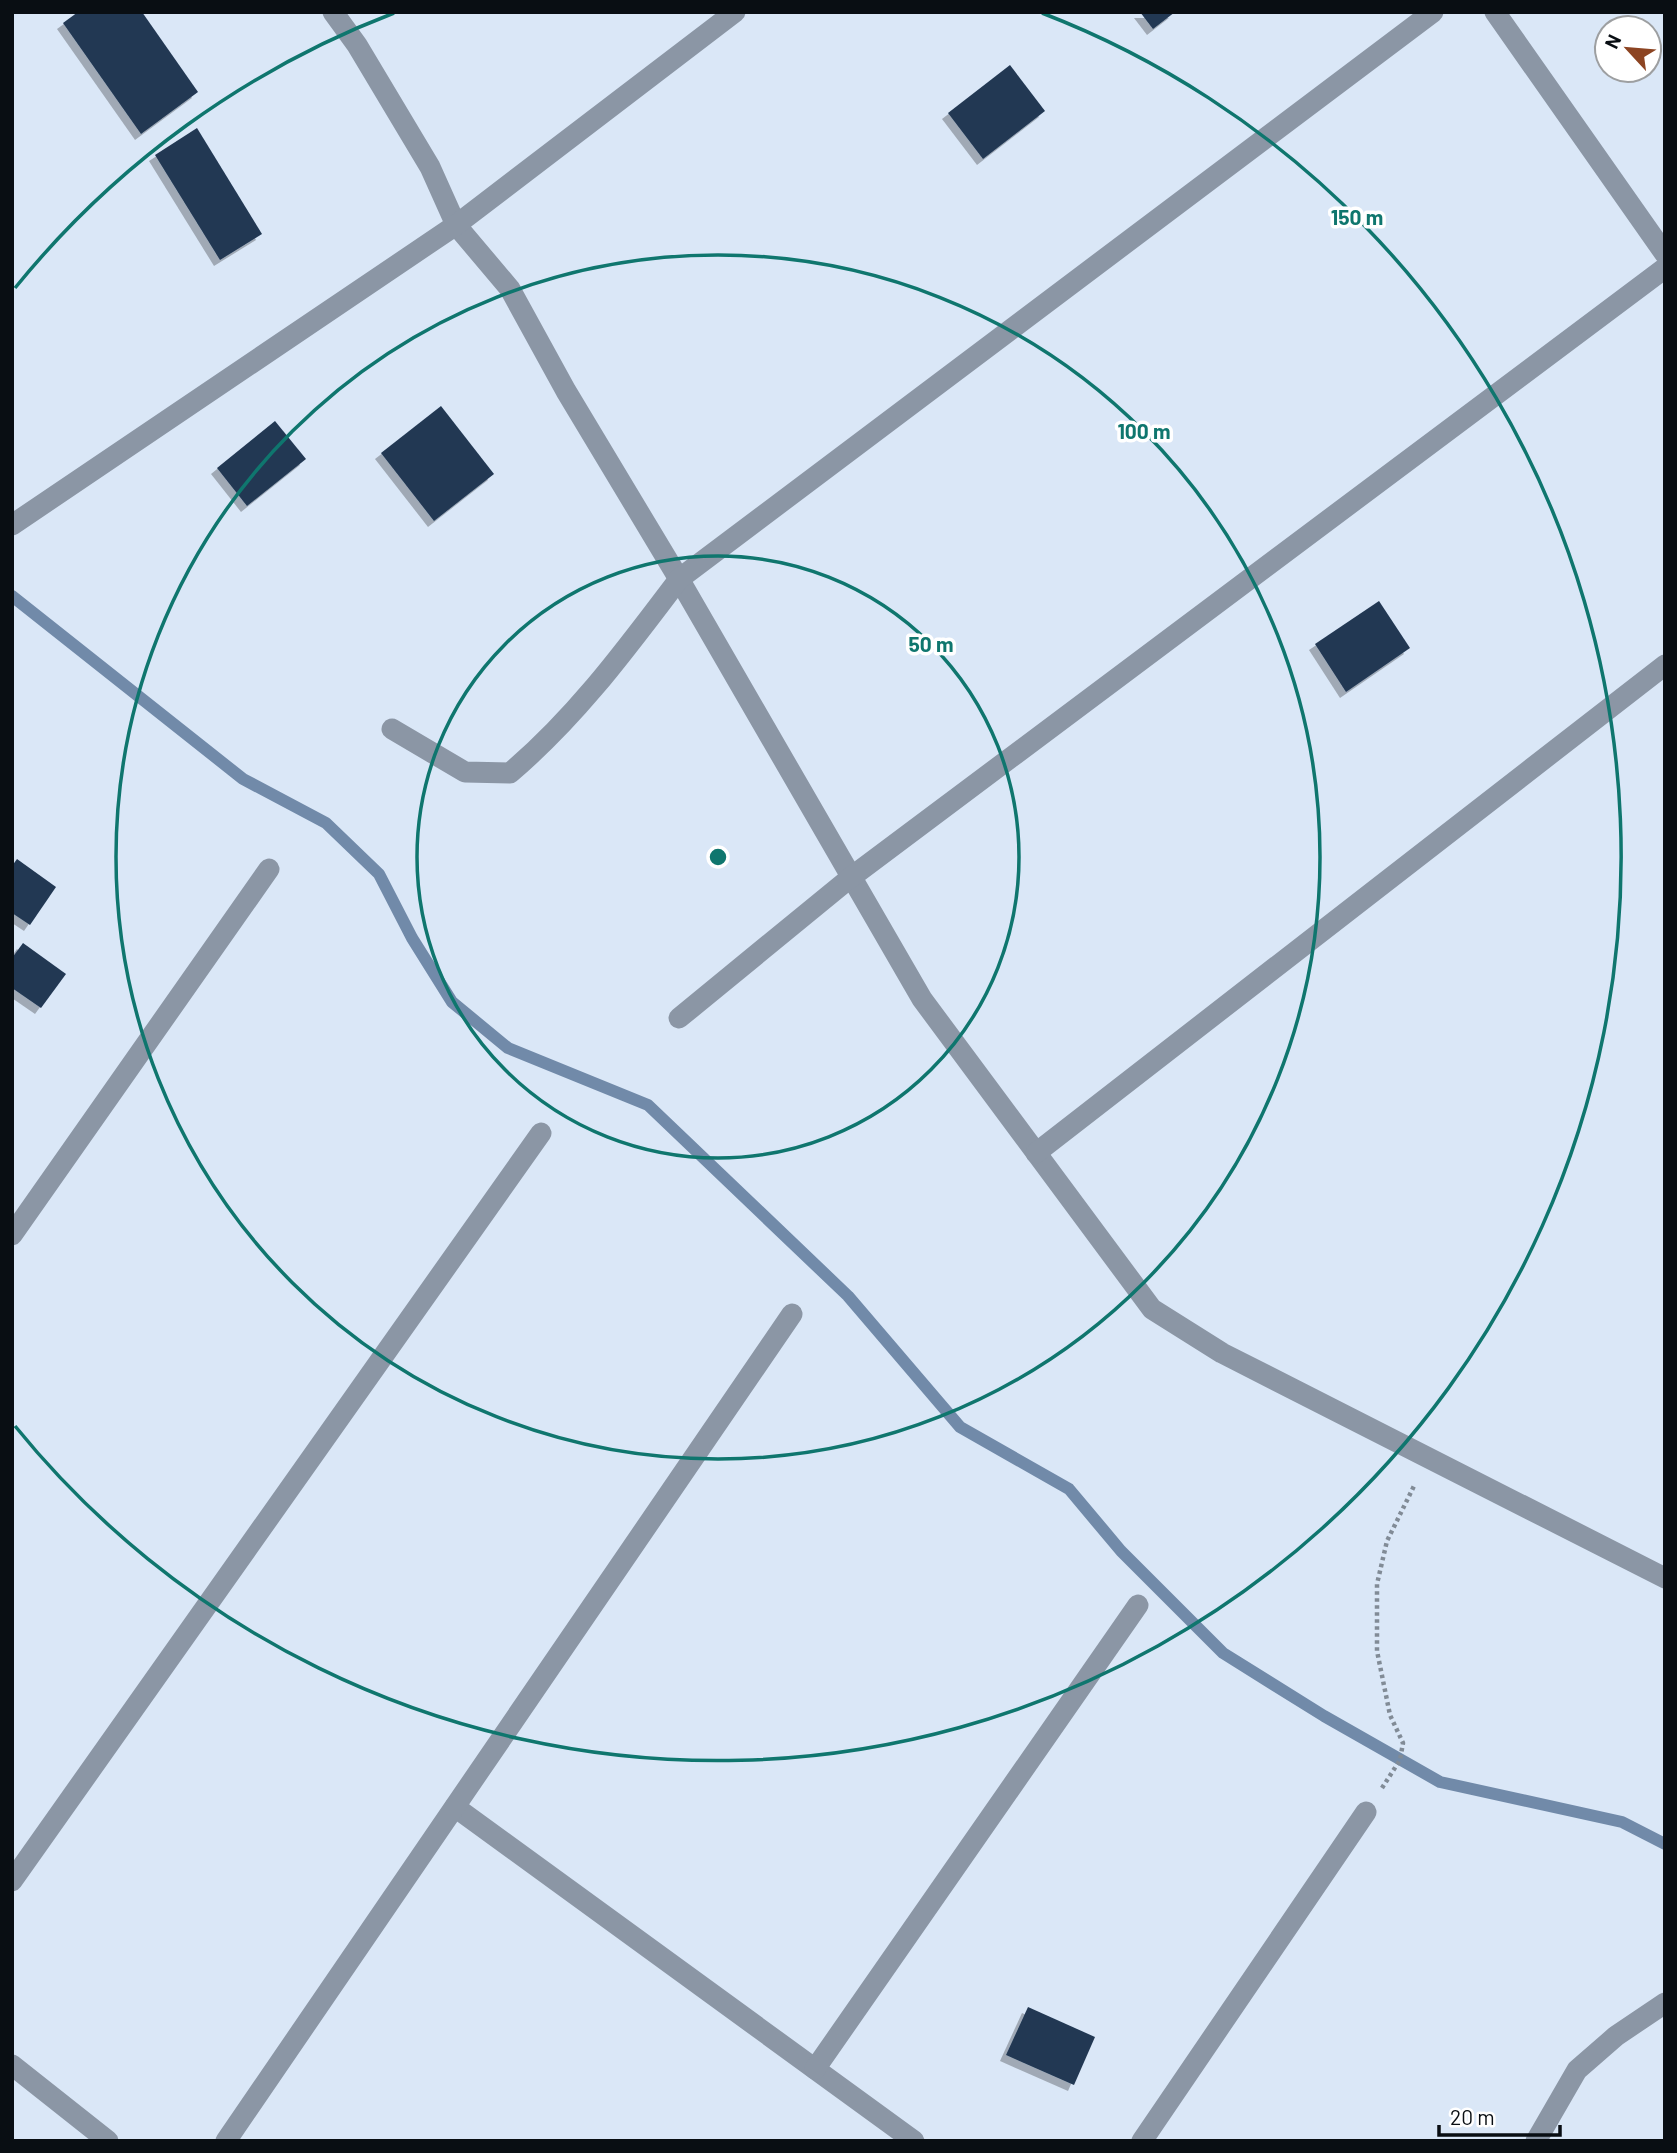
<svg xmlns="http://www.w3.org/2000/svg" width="1677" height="2153" font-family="Barlow,sans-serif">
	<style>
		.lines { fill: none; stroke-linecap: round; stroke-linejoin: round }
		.stream { stroke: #718aa9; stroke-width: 12 }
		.building { fill: #223853; filter: url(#shadow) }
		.path { stroke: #818b96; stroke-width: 4.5; stroke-dasharray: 3.5 3.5; stroke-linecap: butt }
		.street { stroke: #8b96a5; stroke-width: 21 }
		.ring { fill: none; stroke: #0f766e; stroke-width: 3.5 }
		.centre { fill: #0f766e; stroke: #fff; stroke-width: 3.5 }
		.ring-label { font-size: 21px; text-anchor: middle; font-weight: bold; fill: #0f766e; stroke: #fff; stroke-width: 7; stroke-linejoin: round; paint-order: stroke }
	</style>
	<defs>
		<filter id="shadow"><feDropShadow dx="-6" dy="6" stdDeviation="0" flood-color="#0004"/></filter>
	</defs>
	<rect width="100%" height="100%" fill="#dae7f7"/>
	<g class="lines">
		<!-- stream -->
		<path class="stream" d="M12 596 243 779 326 823 379 874 412 938 452 1002 508 1048 648 1105 848 1296 960 1427 1069 1489 1121 1551 1223 1653 1324 1716 1440 1782 1622 1822 1665 1844"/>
	</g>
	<!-- building -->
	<g class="building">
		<path d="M78 12H142L198 92 141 134 63 23Z"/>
		<path d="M1140 12H1175L1153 29Z"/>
		<path d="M1010 65 1045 111 983 159 948 113Z"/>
		<path d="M197 128 262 234 220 260 155 155Z"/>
		<path d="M441 406 494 474 434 521 381 453Z"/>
		<path d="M275 421 306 459 247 506 217 468Z"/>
		<path d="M1379 601 1410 648 1346 692 1315 644Z"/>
		<path d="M17 859 56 887 30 925 12 913V866Z"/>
		<path d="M23 943 66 974 41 1008 12 988V958Z"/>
		<path d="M1028 2007 1095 2037 1074 2085 1006 2055Z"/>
	</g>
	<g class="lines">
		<!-- path -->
		<path class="path" d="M1382 1788 1400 1760 1403 1743 1390 1715 1377 1651V1584L1387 1541 1414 1486"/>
		<!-- street -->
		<g class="street">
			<path d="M333 12 357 45 430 167 456 225 510 289 566 391 679 579 922 999 1152 1309 1222 1353 1665 1578"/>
			<path d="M1495 12 1665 254"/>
			<path d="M12 525 456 225 735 12"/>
			<path d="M392 729 465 772 510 773C577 716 626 649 679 579L1433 12"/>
			<path d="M679 1018 850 878 1665 268"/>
			<path d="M1036 1153 1665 665"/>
			<path d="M12 1235 269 869"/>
			<path d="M455 1807 914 2141"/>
			<path d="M12 1881 541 1133"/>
			<path d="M12 2065 108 2141"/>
			<path d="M815 2069 1138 1605"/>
			<path d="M226 2141 792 1314"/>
			<path d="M1142 2141 1366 1812"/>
			<path d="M1536 2141 1577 2070 1616 2036 1665 2003"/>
		</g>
	</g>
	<!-- distance rings -->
	<g class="ring">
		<circle cx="718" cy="857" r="301"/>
		<circle cx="718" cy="857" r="602"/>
		<path d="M15 288A904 904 0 0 1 394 13M1042 13A904 904 0 1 1 15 1426"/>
	</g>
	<circle cx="718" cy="857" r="10" class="centre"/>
	<g class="ring-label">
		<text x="1357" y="225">150 m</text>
		<text x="1144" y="439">100 m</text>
		<text x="931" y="652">50 m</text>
	</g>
	<!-- border -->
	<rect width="1677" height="2153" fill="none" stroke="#090e13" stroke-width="28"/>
	<!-- north arrow -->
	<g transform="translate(1628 49) rotate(296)"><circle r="33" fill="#ffffff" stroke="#9d9fa1" stroke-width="2"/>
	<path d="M0-5L12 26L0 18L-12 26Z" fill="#8c4422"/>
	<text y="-10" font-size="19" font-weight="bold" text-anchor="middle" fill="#090e13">N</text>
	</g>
	<!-- scale -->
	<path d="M1439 2125v10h121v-10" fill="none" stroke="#090e13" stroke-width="3.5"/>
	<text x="1450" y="2125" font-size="21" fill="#090e13" stroke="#ffffff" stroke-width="5" paint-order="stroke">20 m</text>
</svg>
